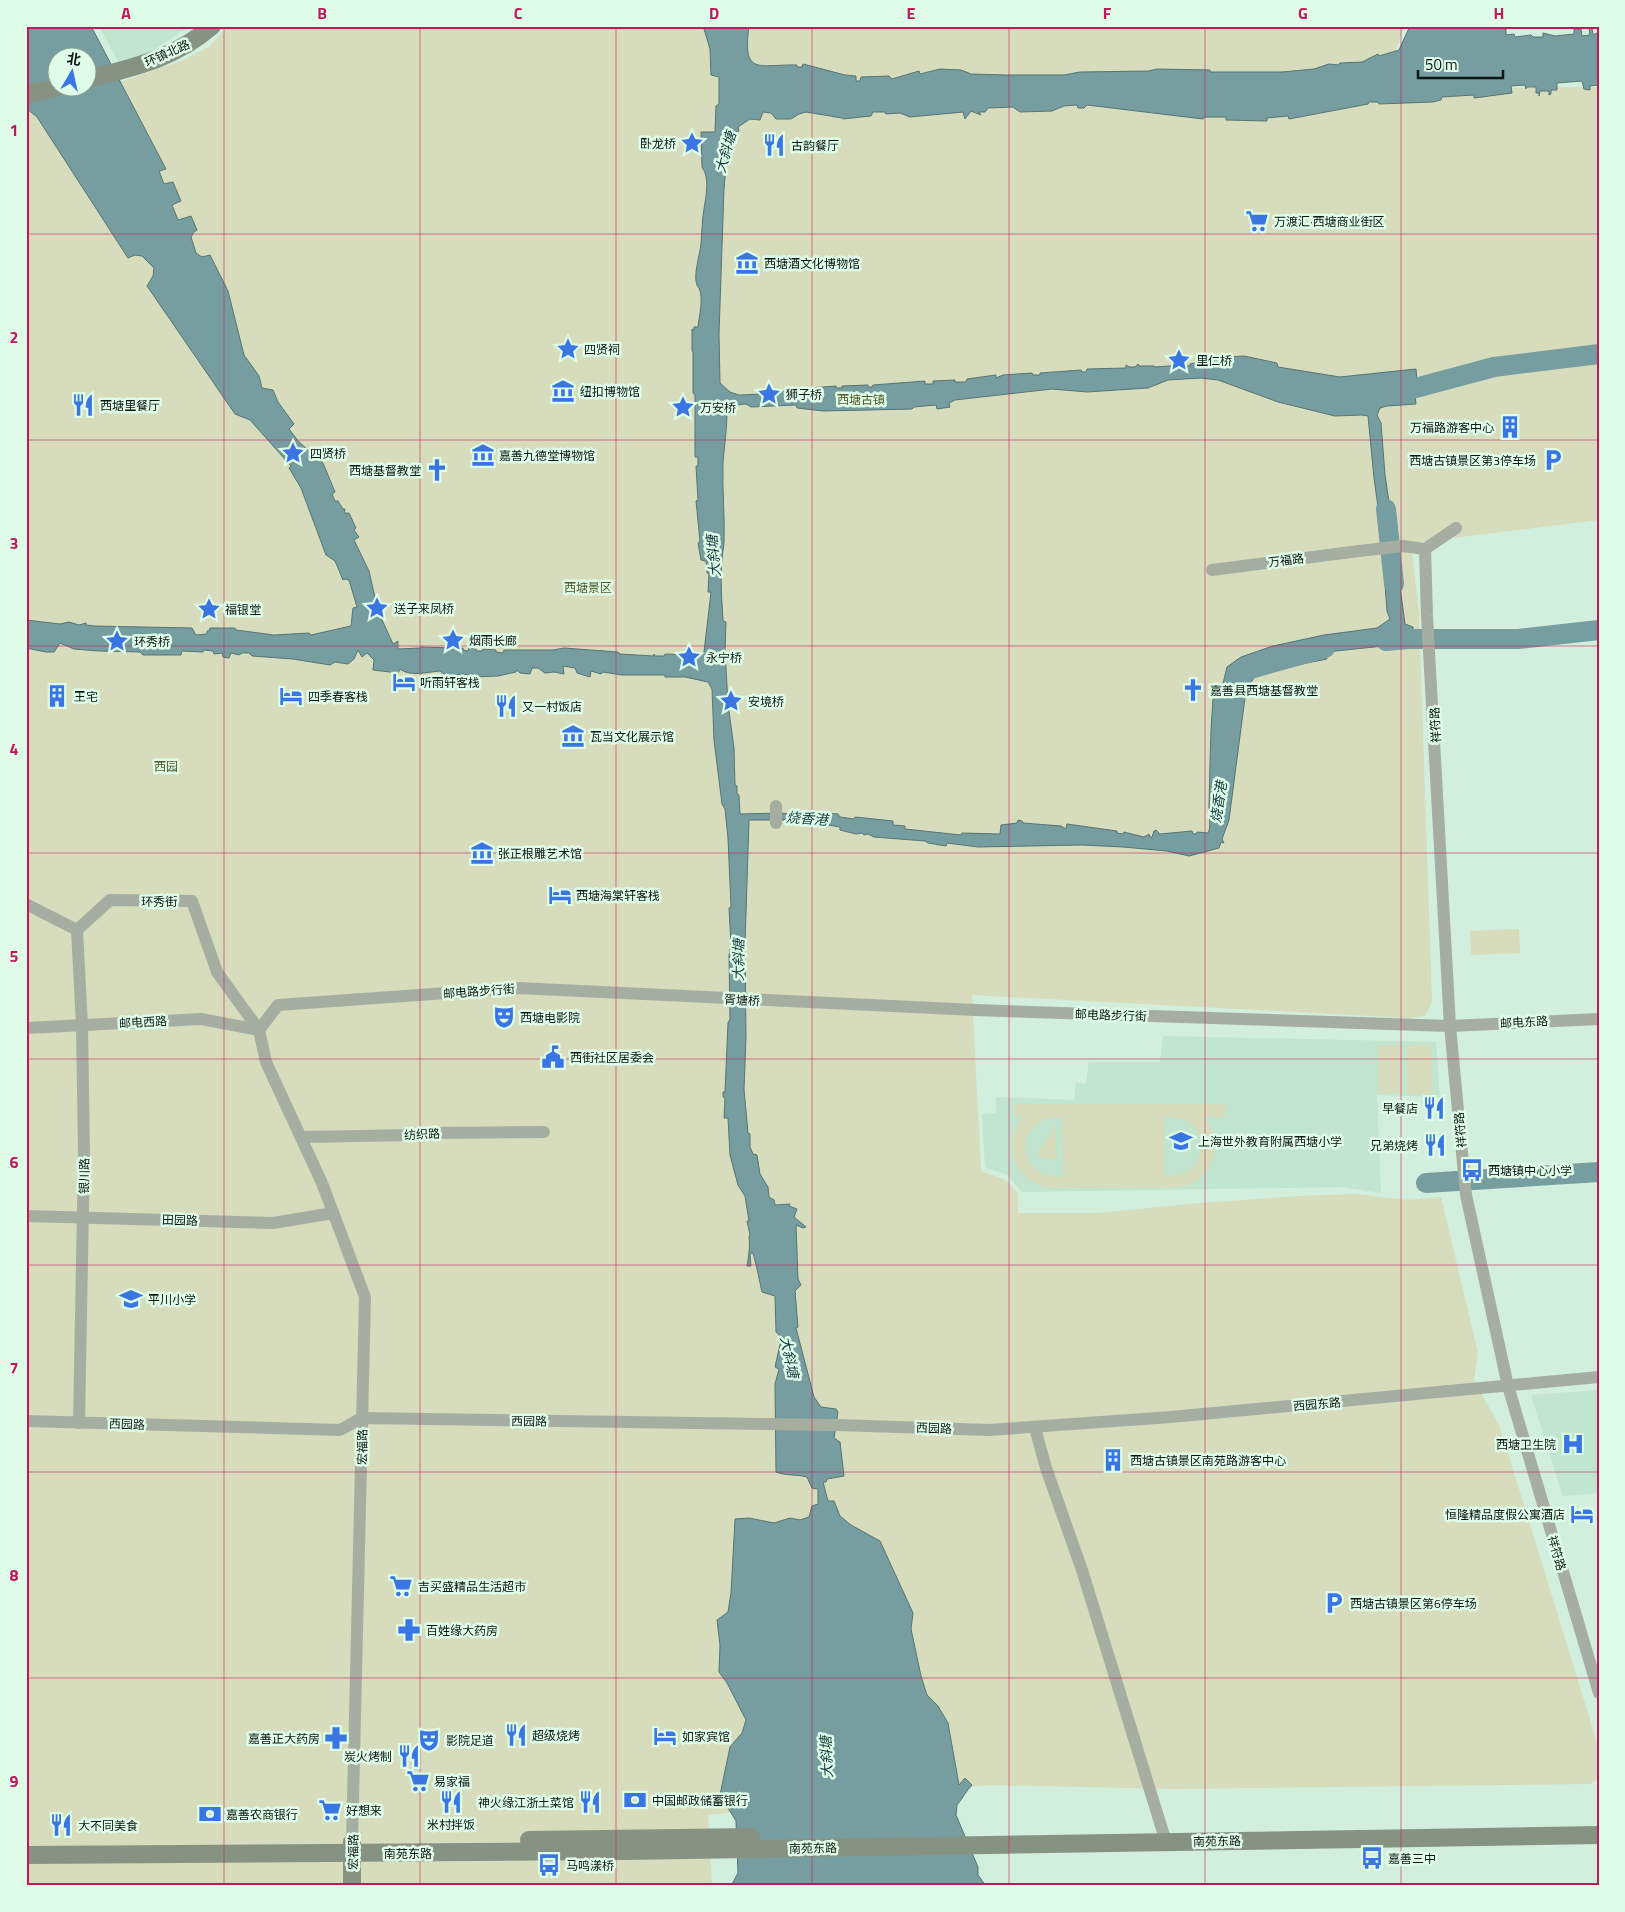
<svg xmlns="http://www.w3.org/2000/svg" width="1625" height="1912" font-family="'Titillium Web','Noto Sans SC',sans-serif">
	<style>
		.built { fill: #c1e5ce }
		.green { fill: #d6dcbc; fill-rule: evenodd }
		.water { fill: #769d9f; stroke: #567574; fill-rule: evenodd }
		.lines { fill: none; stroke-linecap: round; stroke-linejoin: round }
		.river { stroke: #769d9f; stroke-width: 20 }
		.street { stroke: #a6aea2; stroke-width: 12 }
		.secondary { stroke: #879382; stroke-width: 18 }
		.grid { fill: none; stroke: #c2185b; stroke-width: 1; stroke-opacity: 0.55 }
		.labels { text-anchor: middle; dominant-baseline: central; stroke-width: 5; stroke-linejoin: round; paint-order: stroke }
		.street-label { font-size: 12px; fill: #0d1711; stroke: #dffce9 }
		.poi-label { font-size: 12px; fill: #0d1711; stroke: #dffce9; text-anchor: start }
		.park-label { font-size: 12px; fill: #535a27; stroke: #dffce9 }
		.water-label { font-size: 14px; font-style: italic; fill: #123a3c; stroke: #dffce9 }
		.neatline { fill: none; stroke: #c2185b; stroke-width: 2 }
		.grid-label { font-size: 16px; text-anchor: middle; font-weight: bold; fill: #c2185b }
	</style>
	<rect width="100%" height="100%" fill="#d2eedc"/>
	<!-- built -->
	<g class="built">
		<path d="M99 26H191L146 54 118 61Z"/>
		<path d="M1163 1036 1436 1042 1440 1097 1377 1095 1381 1193 1343 1187 1022 1192 1007 1175 985 1167 982 1114 996 1113V1097L1074 1100 1076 1083 1086 1084 1089 1062H1160Z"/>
		<path d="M1599 1390V1493L1563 1496 1531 1395Z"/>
	</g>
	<!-- green -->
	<g class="green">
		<path d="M228 26H1405L1396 48 1395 89 1599 87V520L1411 543 1419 614 1432 1002 1425 1016 1409 1018 972 995 981 1171 1006 1180 1018 1194V1213H1098L1189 1204 1298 1196 1357 1194 1407 1200 1441 1197 1478 1353 1474 1380 1500 1427 1599 1749V1778L1590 1784 1173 1789 988 1785 708 1815 712 1886H26V107L129 79 181 61 209 47Z"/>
		<path d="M1519 929 1520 953 1471 955 1470 931Z"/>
		<rect x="1378" y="1045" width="24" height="48"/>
		<path d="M1407 1045H1431L1432 1094H1407Z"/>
		<path d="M1015 1104H1226L1225 1117H1204C1227 1146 1212 1186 1173 1188H1050C1014 1181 1001 1146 1023 1117H1015ZM1062 1117 1063 1177C1015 1180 1012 1117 1062 1117ZM1164 1117C1212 1112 1214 1179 1165 1176Z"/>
		<path d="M1056 1125 1057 1160 1044 1158 1037 1154Z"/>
	</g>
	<!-- water -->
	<path class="water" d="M26 26H91L166 169 159 171 164 184 173 182 181 201 172 205 178 220 191 216 197 230 194 232 191 237 196 253 202 257 210 255 228 291 244 355 259 376 262 388 273 390 278 402 294 424 289 429 299 442 323 463 335 492 332 494 335 501H338L343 509H345L344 513H349L356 528 354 530 359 537 354 540 369 571 378 611 393 644 398 641V649L420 648 421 647 452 648V646L454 649 463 648V650L468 651 469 648 476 649V651H482L483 649 496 650V652L503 653 504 650H553L564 648 618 652 620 654 653 656 654 654 655 656H664L665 654 699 655 704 652 711 592H708L709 574 707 573 706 561 701 560 698 543 700 541 696 501 698 500 696 466H698V457H695V395L693 393V352L692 351V329L694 330V327H698C699 316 704 299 699 288 698 287 697 286 697 285 693 275 700 254 701 244 702 232 702 220 704 209 706 196 710 178 702 167L701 132H715L716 106 719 104V77L711 75 710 49 704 29 708 26H749C742 77 759 64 797 65V67H802L803 64 845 75 856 76V81H860L861 77 889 76 892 79 919 71 920 74 940 69 961 70 971 74 1006 75H1064L1080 72 1149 71 1157 69 1210 70V72H1282L1314 69 1329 64 1338 65 1340 63 1362 62 1378 54 1379 56 1399 50 1410 26H1501L1503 29H1506V35L1514 34 1515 37 1531 35 1533 37H1543V33L1555 36 1574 34V26L1576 30 1581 29 1582 36 1590 35 1589 28H1592L1593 35 1599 32V85L1590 86V90L1584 89 1582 81 1557 83V90H1551V94L1549 95V91H1540L1539 96V93H1536V87H1527L1526 89 1525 85 1511 86 1512 93 1474 98V95L1442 97 1441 100 1433 102 1379 104 1378 102H1369L1368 104 1289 119 1288 116 1267 118V121L1226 120V117H1204L1203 119 1087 105 1084 108H1078L1077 105 1064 106 1052 111 1020 112 1013 107 988 108 985 112H979L981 115 971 111 965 119 963 112 910 117 900 113 886 114 885 112H873L871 116 843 119 842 118 806 112 799 114 791 119H776L771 113 763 112 760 120 750 119 738 127 739 131 734 132 727 154 724 189 719 334 720 383 730 392 739 395 766 394 767 391 836 386V388H842V386L868 385V387H872L873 385 925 381V384H933V381L955 380V382H966L967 379 996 375V378L1003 375 1032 373 1033 375H1040V373L1081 370 1082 372H1086L1087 369 1126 368V365L1129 367H1135L1138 364 1139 366H1154L1155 367 1181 365 1182 366H1190V364L1227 357 1244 356 1277 363 1278 367 1340 377 1416 369 1418 394 1415 395 1416 404 1387 406 1380 408 1377 415 1381 423 1385 475 1394 535 1382 536 1374 478 1368 416 1362 415 1335 416 1278 402 1218 380 1201 378 1168 380 1148 388 1087 392 1052 389 955 400 949 403 950 407 937 409 936 405 914 407 912 409 823 411 797 408 796 405 751 407 746 404 723 406V410L726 411C729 416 723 455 723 464 722 490 725 515 724 541 724 548 722 554 722 560 720 581 722 601 723 621L726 622 725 650 728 704 734 748 735 785 737 786V794L739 795 740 814 782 813 794 815 798 813 820 817 821 813 838 814 840 817 854 819 855 817 893 821V825L905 826V829L961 835 962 833 1000 834 1001 825 1017 823 1018 820 1022 821 1023 823 1061 826 1066 829 1067 824 1117 831V833L1123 834 1124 832 1144 837 1149 834 1150 837H1152L1154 831 1156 830 1160 834 1192 831 1193 834H1196L1197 832 1208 833C1212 826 1208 815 1209 807 1210 771 1210 735 1213 699L1221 692 1227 667 1241 657 1273 646 1324 635 1377 628 1390 619 1387 611 1383 558 1396 557 1405 624 1413 627V643L1326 652 1327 659 1302 664 1299 652 1270 659 1263 664 1246 690 1229 820 1222 839 1224 843 1221 842 1219 848 1189 856 1167 851 1123 847 1082 845 978 847 947 843 946 846 928 843 925 841 874 837 868 834 864 835 862 833 856 834 840 830V827L800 820H749L745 944 746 1037 744 1089 748 1133 750 1134V1147L753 1154 757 1155 760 1174 768 1187 769 1197 774 1200 775 1205 790 1204 789 1206 797 1209 794 1217 806 1227 803 1228 796 1225 798 1279 801 1285 795 1291 798 1327 796 1328 814 1397 821 1407 836 1409 838 1412 834 1438 840 1442 844 1476 827 1479 826 1482H823L828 1501H834L840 1516 851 1525 880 1541 913 1613 911 1629 921 1676 927 1695 938 1706 948 1723 959 1785 965 1778 972 1785C966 1791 963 1798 957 1805L956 1815 978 1867V1875L986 1886H731L738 1873 736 1821 720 1795 730 1747 742 1733 746 1720 727 1683 719 1672 720 1645 717 1620 728 1612 731 1593 735 1519 749 1518 774 1523 790 1518 800 1520 809 1517 812 1506 818 1504V1489L812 1488 807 1477C796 1474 786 1476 776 1472L775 1384 779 1369 775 1367 781 1340 779 1335 776 1332 775 1296 762 1292C760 1284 755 1256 752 1252L750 1255 751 1266H747C749 1254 750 1248 749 1236L750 1235 747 1221H749L745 1196 738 1185 730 1155 728 1118H724L725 1098 723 1097V1092H725L728 1023 730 1019 729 955 731 945 729 908 731 907 728 838 725 809 722 804 714 740 712 689 708 682 685 677H665V675H622L603 672 601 674 591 671 590 677 577 673 575 668 563 666 564 674 554 672 545 673 538 668H532L530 674 520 673 517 670 516 672 498 676 473 677 464 674 446 676 440 671C428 672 410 677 400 669L398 673 373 670 374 660 367 653 362 657 358 650 354 659 348 664 335 662 330 665 293 659 252 656 249 653H242L239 655 231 653 229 658 223 657 222 653 214 654 213 651 204 650 203 652 182 651 181 655H143L140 652 99 651 74 649 60 643 54 652H46L26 648V620L60 624 69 622 79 625 86 623V625L95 626 192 628 196 635 207 634V631H209L210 628H235L236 630 274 635 309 633 311 635 351 626 353 608 357 607 349 580 345 579 343 580 335 561 326 555 301 488 289 468 291 466 250 420 235 414 147 286 153 276 154 268 142 256 135 255 128 258 37 117 26 108ZM58 58H88V88H58Z"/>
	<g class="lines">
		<!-- river -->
		<g class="river">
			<path d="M1393 394 1494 367 1599 354"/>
			<path d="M1386 509 1394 584"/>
			<path d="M1386 641 1407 639H1518L1599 630"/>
			<path d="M1241 679 1243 671 1325 648"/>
			<path d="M1426 1183 1599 1172"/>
		</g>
		<!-- street -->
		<g class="street">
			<path d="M1425 549 1427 616 1450 1026 1466 1195 1508 1386 1599 1693"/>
			<path d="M1212 570 1359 551 1403 546 1425 549 1456 528"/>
			<path d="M776 806V823"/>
			<path d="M26 904 77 930 110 900 192 901 217 972 259 1030 266 1062 322 1183 365 1297 352 1842"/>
			<path d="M77 930 82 1025 84 1154 79 1423"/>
			<path d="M26 1028 201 1019 259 1030"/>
			<path d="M259 1030 278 1005 518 988 975 1010 1450 1026 1599 1019"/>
			<path d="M301 1137 415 1135 435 1133 544 1132"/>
			<path d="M26 1216 273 1223 333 1213"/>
			<path d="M26 1421 340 1430 362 1418 837 1425 989 1430 1171 1417 1599 1377"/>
			<path d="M1035 1428 1046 1468 1082 1570 1166 1842"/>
		</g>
		<!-- secondary -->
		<g class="secondary">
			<path d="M88 79C134 67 174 59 212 26"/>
			<path d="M26 95 58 87"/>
			<path d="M529 1840 751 1837"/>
			<path d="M26 1855 626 1851 1599 1835"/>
			<path d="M352 1886V1842"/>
		</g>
	</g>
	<!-- grid -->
	<path class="grid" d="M224 26V1886M420 26V1886M616 26V1886M812 26V1886M1009 26V1886M1205 26V1886M1401 26V1886M26 234H1599M26 440H1599M26 646H1599M26 853H1599M26 1059H1599M26 1265H1599M26 1472H1599M26 1678H1599"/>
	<!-- icons -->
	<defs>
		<symbol id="sight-bare" viewBox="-9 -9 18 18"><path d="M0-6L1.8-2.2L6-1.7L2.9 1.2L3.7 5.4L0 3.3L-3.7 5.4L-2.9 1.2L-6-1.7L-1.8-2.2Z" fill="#3a75e4" stroke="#dffce9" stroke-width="2.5" paint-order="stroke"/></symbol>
		<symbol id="restaurant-bare" viewBox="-9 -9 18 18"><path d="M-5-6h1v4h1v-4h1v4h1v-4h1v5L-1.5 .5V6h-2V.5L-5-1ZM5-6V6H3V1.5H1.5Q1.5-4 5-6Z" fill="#3a75e4" stroke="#dffce9" stroke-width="2.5" paint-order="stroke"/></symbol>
		<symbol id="supermarket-bare" viewBox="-9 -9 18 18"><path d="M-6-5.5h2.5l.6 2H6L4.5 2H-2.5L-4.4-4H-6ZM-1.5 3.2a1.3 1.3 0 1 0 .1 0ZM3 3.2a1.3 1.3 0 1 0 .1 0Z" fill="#3a75e4" stroke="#dffce9" stroke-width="2.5" paint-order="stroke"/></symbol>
		<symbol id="museum-bare" viewBox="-9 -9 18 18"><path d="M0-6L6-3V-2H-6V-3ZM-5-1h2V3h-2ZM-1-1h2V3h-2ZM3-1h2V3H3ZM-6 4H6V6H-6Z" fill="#3a75e4" stroke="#dffce9" stroke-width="2.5" paint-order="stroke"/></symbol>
		<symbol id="building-bare" viewBox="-9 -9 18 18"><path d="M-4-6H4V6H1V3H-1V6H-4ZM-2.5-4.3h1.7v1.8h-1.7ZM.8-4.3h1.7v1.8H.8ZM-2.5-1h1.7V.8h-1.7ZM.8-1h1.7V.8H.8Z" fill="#3a75e4" stroke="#dffce9" stroke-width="2.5" paint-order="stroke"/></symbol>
		<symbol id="parking-bare" viewBox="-9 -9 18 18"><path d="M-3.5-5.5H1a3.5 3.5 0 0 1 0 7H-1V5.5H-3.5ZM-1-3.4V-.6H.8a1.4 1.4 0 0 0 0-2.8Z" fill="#3a75e4" stroke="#dffce9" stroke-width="2.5" paint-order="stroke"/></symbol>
		<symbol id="church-bare" viewBox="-9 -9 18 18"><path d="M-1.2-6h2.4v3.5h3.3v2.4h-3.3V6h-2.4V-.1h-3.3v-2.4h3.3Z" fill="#3a75e4" stroke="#dffce9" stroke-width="2.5" paint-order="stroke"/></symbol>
		<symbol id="hotel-bare" viewBox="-9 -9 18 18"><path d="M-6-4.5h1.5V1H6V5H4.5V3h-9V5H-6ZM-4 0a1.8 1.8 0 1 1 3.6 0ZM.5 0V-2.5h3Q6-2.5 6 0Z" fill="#3a75e4" stroke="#dffce9" stroke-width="2.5" paint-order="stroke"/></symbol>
		<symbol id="theatre-bare" viewBox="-9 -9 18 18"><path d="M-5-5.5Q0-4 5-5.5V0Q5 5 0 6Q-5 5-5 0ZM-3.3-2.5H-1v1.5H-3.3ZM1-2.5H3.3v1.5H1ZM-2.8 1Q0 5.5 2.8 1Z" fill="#3a75e4" stroke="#dffce9" stroke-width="2.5" paint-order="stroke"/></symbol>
		<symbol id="civic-bare" viewBox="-9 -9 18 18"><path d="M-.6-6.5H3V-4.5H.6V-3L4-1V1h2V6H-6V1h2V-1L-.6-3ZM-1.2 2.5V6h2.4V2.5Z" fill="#3a75e4" stroke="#dffce9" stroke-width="2.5" paint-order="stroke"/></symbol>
		<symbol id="school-bare" viewBox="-9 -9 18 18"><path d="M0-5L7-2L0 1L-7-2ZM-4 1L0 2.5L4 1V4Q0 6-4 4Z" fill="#3a75e4" stroke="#dffce9" stroke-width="2.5" paint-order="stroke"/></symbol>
		<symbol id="bus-bare" viewBox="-9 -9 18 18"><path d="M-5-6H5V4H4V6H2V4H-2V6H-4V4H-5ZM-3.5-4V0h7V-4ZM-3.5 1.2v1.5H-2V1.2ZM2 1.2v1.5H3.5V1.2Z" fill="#3a75e4" stroke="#dffce9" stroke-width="2.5" paint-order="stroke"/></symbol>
		<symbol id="hospital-bare" viewBox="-9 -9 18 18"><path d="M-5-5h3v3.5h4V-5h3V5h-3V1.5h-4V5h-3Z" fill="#3a75e4" stroke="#dffce9" stroke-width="2.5" paint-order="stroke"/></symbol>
		<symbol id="pharmacy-bare" viewBox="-9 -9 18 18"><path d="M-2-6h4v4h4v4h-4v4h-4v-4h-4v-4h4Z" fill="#3a75e4" stroke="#dffce9" stroke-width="2.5" paint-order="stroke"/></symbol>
		<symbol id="bank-bare" viewBox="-9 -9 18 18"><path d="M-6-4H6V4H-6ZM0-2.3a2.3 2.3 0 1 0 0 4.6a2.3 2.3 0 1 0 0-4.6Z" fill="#3a75e4" stroke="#dffce9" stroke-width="2.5" paint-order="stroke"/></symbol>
	</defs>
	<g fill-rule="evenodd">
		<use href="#sight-bare" x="676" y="127" width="32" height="32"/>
		<use href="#restaurant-bare" x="758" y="129" width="32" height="32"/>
		<use href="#supermarket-bare" x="1241" y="205" width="32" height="32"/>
		<use href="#museum-bare" x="731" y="247" width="32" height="32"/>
		<use href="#sight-bare" x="552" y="333" width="32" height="32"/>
		<use href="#sight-bare" x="1163" y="344" width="32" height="32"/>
		<use href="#museum-bare" x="547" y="375" width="32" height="32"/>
		<use href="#sight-bare" x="753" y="378" width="32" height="32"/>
		<use href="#restaurant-bare" x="67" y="389" width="32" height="32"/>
		<use href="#sight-bare" x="667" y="391" width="32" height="32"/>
		<use href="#building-bare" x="1494" y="411" width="32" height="32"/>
		<use href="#sight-bare" x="277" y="437" width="32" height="32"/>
		<use href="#museum-bare" x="467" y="439" width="32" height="32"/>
		<use href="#parking-bare" x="1537" y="444" width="32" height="32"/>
		<use href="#church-bare" x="421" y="454" width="32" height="32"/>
		<use href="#sight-bare" x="361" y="592" width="32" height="32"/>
		<use href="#sight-bare" x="193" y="593" width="32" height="32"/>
		<use href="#sight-bare" x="437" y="624" width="32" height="32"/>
		<use href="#sight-bare" x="101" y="625" width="32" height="32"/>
		<use href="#sight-bare" x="673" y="641" width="32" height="32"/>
		<use href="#hotel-bare" x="388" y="666" width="32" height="32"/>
		<use href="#church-bare" x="1177" y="674" width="32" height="32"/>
		<use href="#building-bare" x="41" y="680" width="32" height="32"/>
		<use href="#hotel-bare" x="275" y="680" width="32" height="32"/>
		<use href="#sight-bare" x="715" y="685" width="32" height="32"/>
		<use href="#restaurant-bare" x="490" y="690" width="32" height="32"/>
		<use href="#museum-bare" x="557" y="720" width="32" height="32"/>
		<use href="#museum-bare" x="466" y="837" width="32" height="32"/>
		<use href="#hotel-bare" x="544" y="879" width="32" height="32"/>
		<use href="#theatre-bare" x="488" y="1001" width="32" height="32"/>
		<use href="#civic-bare" x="537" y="1041" width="32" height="32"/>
		<use href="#restaurant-bare" x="1418" y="1092" width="32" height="32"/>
		<use href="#school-bare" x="1165" y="1125" width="32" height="32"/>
		<use href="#restaurant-bare" x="1419" y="1129" width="32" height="32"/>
		<use href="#bus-bare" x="1456" y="1154" width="32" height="32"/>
		<use href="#school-bare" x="115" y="1283" width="32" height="32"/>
		<use href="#hospital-bare" x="1557" y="1428" width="32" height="32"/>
		<use href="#building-bare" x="1097" y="1444" width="32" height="32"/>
		<use href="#hotel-bare" x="1566" y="1498" width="32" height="32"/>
		<use href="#supermarket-bare" x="385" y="1570" width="32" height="32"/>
		<use href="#parking-bare" x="1318" y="1587" width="32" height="32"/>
		<use href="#pharmacy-bare" x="393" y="1614" width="32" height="32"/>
		<use href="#restaurant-bare" x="500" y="1719" width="32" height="32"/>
		<use href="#hotel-bare" x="649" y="1720" width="32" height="32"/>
		<use href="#pharmacy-bare" x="320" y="1722" width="32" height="32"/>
		<use href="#theatre-bare" x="413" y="1724" width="32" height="32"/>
		<use href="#restaurant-bare" x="393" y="1740" width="32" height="32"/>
		<use href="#supermarket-bare" x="402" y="1765" width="32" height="32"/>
		<use href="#bank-bare" x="619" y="1784" width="32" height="32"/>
		<use href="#restaurant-bare" x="435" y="1786" width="32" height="32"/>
		<use href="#restaurant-bare" x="574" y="1786" width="32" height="32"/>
		<use href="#supermarket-bare" x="314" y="1794" width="32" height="32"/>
		<use href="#bank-bare" x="194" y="1798" width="32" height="32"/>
		<use href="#restaurant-bare" x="45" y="1809" width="32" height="32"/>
		<use href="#bus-bare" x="1356" y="1842" width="32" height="32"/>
		<use href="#bus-bare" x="533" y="1849" width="32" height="32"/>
	</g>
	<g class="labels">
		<!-- street labels -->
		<g class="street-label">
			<text transform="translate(167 53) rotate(-24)">环镇北路</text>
			<text transform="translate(1286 560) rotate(-7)">万福路</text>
			<text transform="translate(1435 725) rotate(-93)">祥符路</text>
			<text x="159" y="901">环秀街</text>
			<text transform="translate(479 991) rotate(-4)">邮电路步行街</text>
			<text transform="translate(742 1000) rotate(3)">胥塘桥</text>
			<text transform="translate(1111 1015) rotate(2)">邮电路步行街</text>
			<text transform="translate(143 1022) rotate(-3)">邮电西路</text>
			<text transform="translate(1524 1022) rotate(-3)">邮电东路</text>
			<text transform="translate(1460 1130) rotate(-95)">祥符路</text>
			<text transform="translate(422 1134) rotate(-3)">纺织路</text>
			<text transform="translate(84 1176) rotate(-89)">银川路</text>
			<text transform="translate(180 1220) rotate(2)">田园路</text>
			<text transform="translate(1317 1404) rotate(-5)">西园东路</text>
			<text transform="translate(529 1421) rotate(1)">西园路</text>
			<text transform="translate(127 1424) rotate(2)">西园路</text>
			<text transform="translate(934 1428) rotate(2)">西园路</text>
			<text transform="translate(362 1447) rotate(-89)">宏福路</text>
			<text transform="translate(1557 1553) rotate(74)">祥符路</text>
			<text transform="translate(1217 1841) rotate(-1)">南苑东路</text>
			<text transform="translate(813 1848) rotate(-1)">南苑东路</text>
			<text transform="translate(353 1852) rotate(-89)">宏福路</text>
			<text x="408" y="1853">南苑东路</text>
		</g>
		<!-- poi labels -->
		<g class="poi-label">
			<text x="676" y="143" text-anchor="end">卧龙桥</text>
			<text x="791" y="145">古韵餐厅</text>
			<text x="1274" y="221">万渡汇·西塘商业街区</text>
			<text x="764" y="263">西塘酒文化博物馆</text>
			<text x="584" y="349">四贤祠</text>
			<text x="1196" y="360">里仁桥</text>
			<text x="580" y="391">纽扣博物馆</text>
			<text x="786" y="394">狮子桥</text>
			<text x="100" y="405">西塘里餐厅</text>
			<text x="700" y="407">万安桥</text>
			<text x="1494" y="427" text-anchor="end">万福路游客中心</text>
			<text x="310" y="453">四贤桥</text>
			<text x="499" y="455">嘉善九德堂博物馆</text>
			<text x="1536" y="460" text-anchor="end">西塘古镇景区第3停车场</text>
			<text x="421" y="470" text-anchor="end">西塘基督教堂</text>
			<text x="394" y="608">送子来凤桥</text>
			<text x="225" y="609">福银堂</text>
			<text x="469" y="640">烟雨长廊</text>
			<text x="134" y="641">环秀桥</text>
			<text x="706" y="657">永宁桥</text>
			<text x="420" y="682">听雨轩客栈</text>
			<text x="1210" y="690">嘉善县西塘基督教堂</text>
			<text x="74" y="696">王宅</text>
			<text x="308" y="696">四季春客栈</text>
			<text x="748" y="701">安境桥</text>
			<text x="522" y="706">又一村饭店</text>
			<text x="590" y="736">瓦当文化展示馆</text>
			<text x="498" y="853">张正根雕艺术馆</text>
			<text x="576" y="895">西塘海棠轩客栈</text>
			<text x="520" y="1017">西塘电影院</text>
			<text x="570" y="1057">西街社区居委会</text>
			<text x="1418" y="1108" text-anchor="end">早餐店</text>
			<text x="1198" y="1141">上海世外教育附属西塘小学</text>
			<text x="1418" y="1145" text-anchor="end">兄弟烧烤</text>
			<text x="1488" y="1170">西塘镇中心小学</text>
			<text x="148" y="1299">平川小学</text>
			<text x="1556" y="1444" text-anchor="end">西塘卫生院</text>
			<text x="1130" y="1460">西塘古镇景区南苑路游客中心</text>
			<text x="1565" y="1514" text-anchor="end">恒隆精品度假公寓酒店</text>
			<text x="418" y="1586">吉买盛精品生活超市</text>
			<text x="1350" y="1603">西塘古镇景区第6停车场</text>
			<text x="426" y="1630">百姓缘大药房</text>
			<text x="532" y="1735">超级烧烤</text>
			<text x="682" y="1736">如家宾馆</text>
			<text x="320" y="1738" text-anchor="end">嘉善正大药房</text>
			<text x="446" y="1740">影院足道</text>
			<text x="392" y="1756" text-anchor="end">炭火烤制</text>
			<text x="434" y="1781">易家福</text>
			<text x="652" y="1800">中国邮政储蓄银行</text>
			<text x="574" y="1802" text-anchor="end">神火缘江浙土菜馆</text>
			<text x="346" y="1810">好想来</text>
			<text x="226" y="1814">嘉善农商银行</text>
			<text x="451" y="1824" text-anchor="middle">米村拌饭</text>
			<text x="78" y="1825">大不同美食</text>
			<text x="1388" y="1858">嘉善三中</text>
			<text x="566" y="1865">马鸣漾桥</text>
		</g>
		<!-- park labels -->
		<g class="park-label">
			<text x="861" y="399">西塘古镇</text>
			<text x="588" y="587">西塘景区</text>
			<text x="166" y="766">西园</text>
		</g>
		<!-- water labels -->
		<g class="water-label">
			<text transform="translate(725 152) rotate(-74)">大斜塘</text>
			<text transform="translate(713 556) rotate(-95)">大斜塘</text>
			<text transform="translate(1218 802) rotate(-81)">烧香港</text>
			<text transform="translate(807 818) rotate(4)">烧香港</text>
			<text transform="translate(738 960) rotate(-89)">大斜塘</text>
			<text transform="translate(790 1357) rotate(78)">大斜塘</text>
			<text transform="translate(826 1757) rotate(-93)">大斜塘</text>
		</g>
	</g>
	<!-- border -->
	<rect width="1625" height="1912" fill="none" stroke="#dffce9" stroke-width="55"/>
	<!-- north arrow -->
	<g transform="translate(72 72) rotate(9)"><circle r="24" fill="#dffce9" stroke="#8ba093"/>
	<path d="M0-4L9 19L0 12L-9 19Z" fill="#3a75e4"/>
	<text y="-8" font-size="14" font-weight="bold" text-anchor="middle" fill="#0d1711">北</text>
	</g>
	<!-- scale -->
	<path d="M1418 70v8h85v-8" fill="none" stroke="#0d1711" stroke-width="2.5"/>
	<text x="1425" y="70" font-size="15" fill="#0d1711" stroke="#dffce9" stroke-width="4" paint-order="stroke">50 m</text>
	<rect x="28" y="28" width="1570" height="1856" class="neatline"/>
	<g class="grid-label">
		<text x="126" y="19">A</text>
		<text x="322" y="19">B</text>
		<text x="518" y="19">C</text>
		<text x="714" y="19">D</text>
		<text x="911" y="19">E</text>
		<text x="1107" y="19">F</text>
		<text x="1303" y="19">G</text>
		<text x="1499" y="19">H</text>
		<text x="14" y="136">1</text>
		<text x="14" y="343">2</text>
		<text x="14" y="549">3</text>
		<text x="14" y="755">4</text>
		<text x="14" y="962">5</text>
		<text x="14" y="1168">6</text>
		<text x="14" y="1374">7</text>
		<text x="14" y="1581">8</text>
		<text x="14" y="1787">9</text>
	</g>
</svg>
